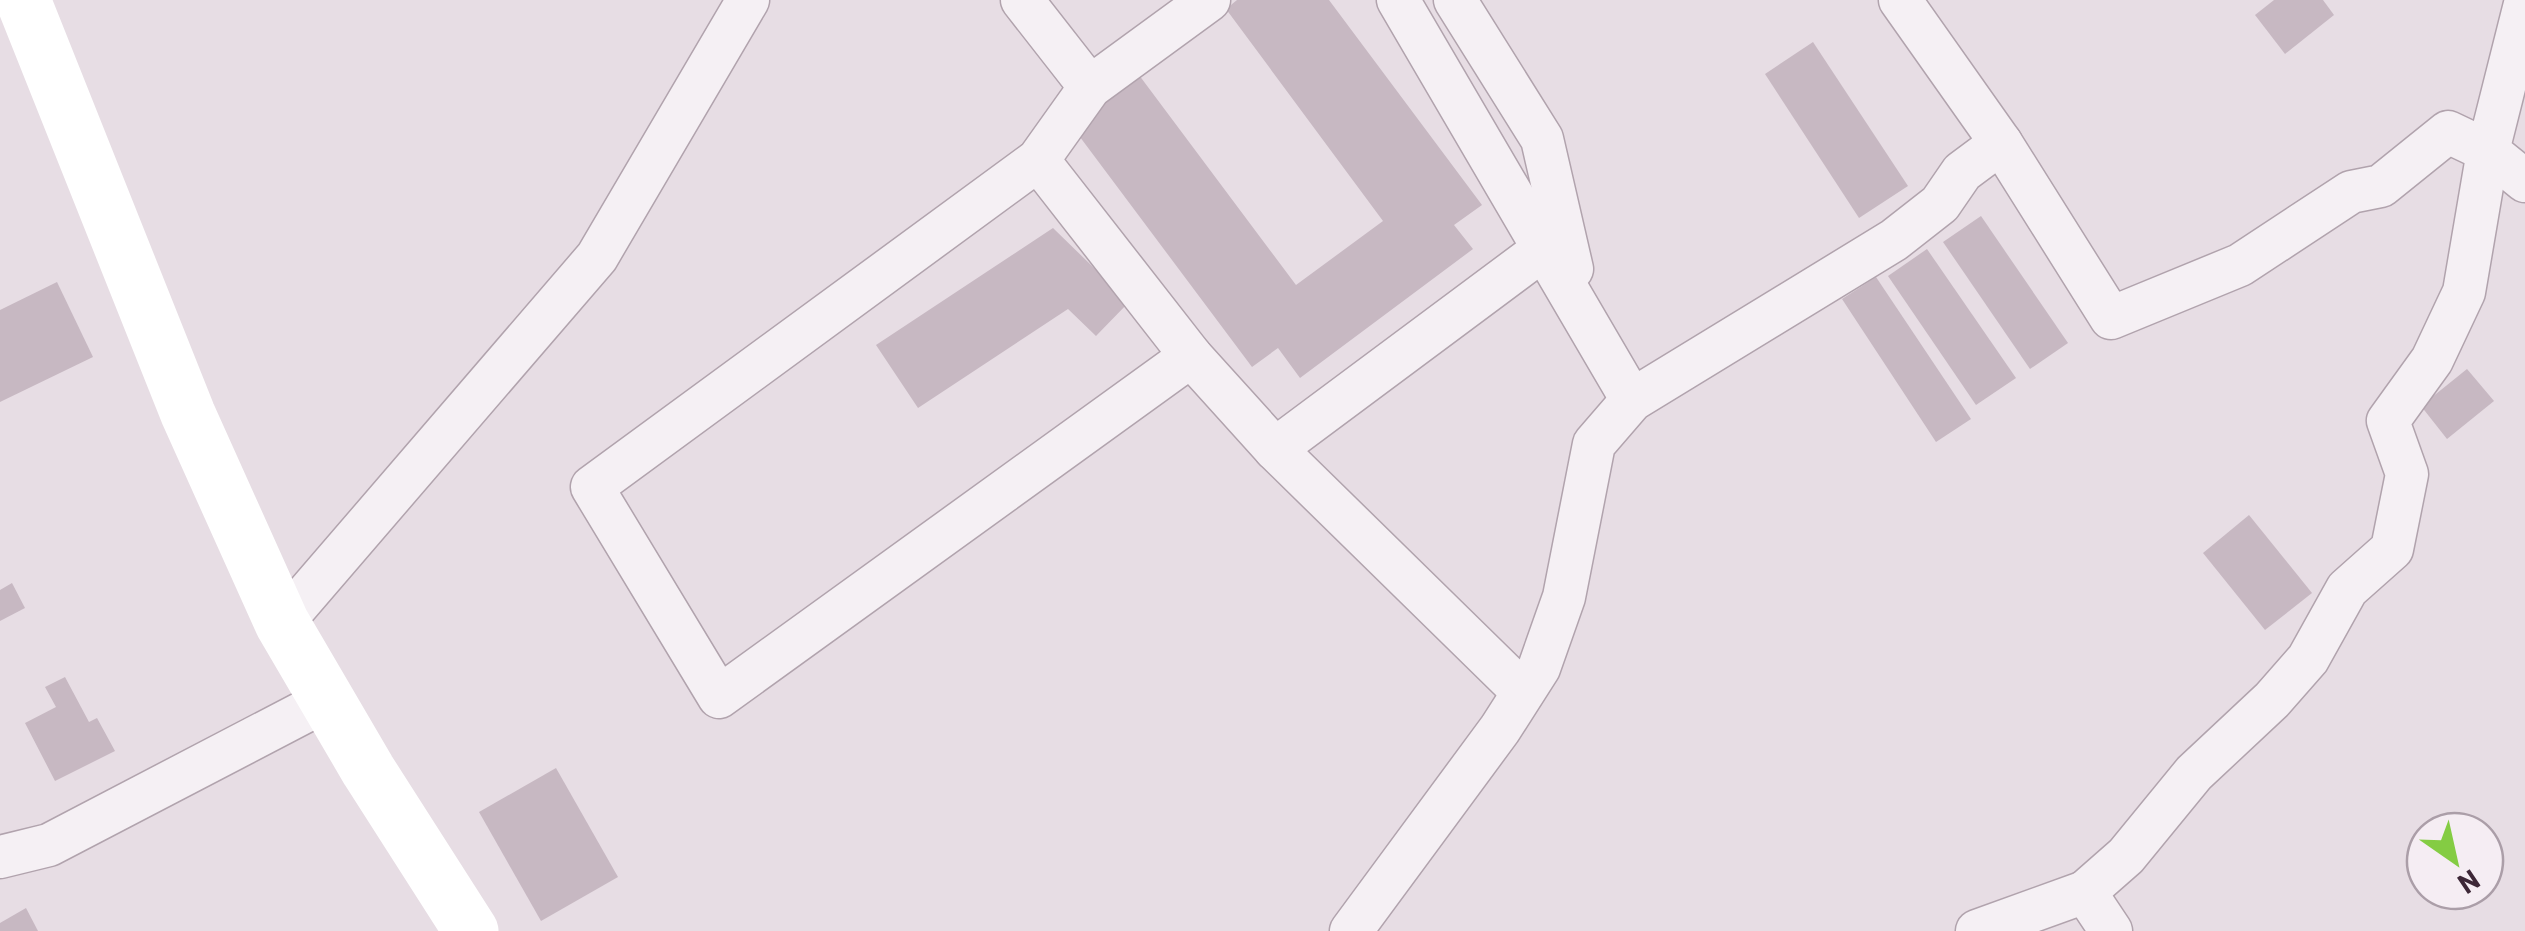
<svg xmlns="http://www.w3.org/2000/svg" width="2525" height="931" font-family="Barlow,sans-serif">
	<style>
		.building { fill: #c7b8c2 }
		.lines { fill: none; stroke-linecap: round; stroke-linejoin: round }
		.street-casing { stroke: #b1a3ad; stroke-width: 45 }
		.street { stroke: #f5f0f4; stroke-width: 42 }
		.secondary { stroke: #fff; stroke-width: 55 }
	</style>
	<rect width="100%" height="100%" fill="#e7dde4"/>
	<!-- building -->
	<g class="building">
		<path d="M1237 0H1329L1482 205 1454 225 1473 249 1300 378 1278 348 1252 367 1068 121 1136 71 1296 285 1383 221 1226 9Z"/>
		<path d="M2274 0H2323L2334 15 2285 54 2255 15Z"/>
		<path d="M1813 42 1908 186 1859 218 1765 74Z"/>
		<path d="M1981 216 2068 343 2030 369 1943 242Z"/>
		<path d="M1053 228 1129 302 1096 336 1068 309 918 408 876 345Z"/>
		<path d="M1927 249 2016 378 1976 405 1888 276Z"/>
		<path d="M1876 277 1971 419 1936 442 1842 299Z"/>
		<path d="M57 282 93 357 0 402V310Z"/>
		<path d="M2467 369 2494 401 2447 439 2421 406Z"/>
		<path d="M2249 515 2312 593 2265 630 2203 553Z"/>
		<path d="M12 583 25 608 0 621V590Z"/>
		<path d="M65 677 89 722 97 718 115 751 55 781 25 723 56 707 45 687Z"/>
		<path d="M556 768 618 877 541 921 479 812Z"/>
		<path d="M26 908 38 931H0V923Z"/>
	</g>
	<g class="lines">
		<defs>
			<g id="street">
				<path d="M1022 0 1090 87"/>
				<path d="M1209 0 1090 87 1038 160 592 487 719 697 1191 356 1275 449 1523 692"/>
				<path d="M1398 0 1632 400"/>
				<path d="M1455 0 1542 139 1572 269"/>
				<path d="M2525 4 2488 151 2525 181"/>
				<path d="M2001 143 2111 318 2240 265 2351 192 2381 186 2448 132 2488 151 2464 292 2432 360 2388 421 2407 474 2392 549 2347 589 2308 659 2272 700 2194 773 2126 856 2085 892"/>
				<path d="M1038 160 1191 356"/>
				<path d="M1275 449 1545 248"/>
				<path d="M282 623 597 257 748 0"/>
				<path d="M0 857 49 845 327 700"/>
				<path d="M1351 931 1500 729 1539 668 1564 597 1594 444 1632 400 1894 240 1940 204 1962 172 2001 143 1900 0"/>
				<path d="M1977 931 2085 892 2111 931"/>
			</g>
		</defs>
		<!-- street casing -->
		<use href="#street" class="street-casing"/>
		<!-- street -->
		<use href="#street" class="street"/>
		<!-- secondary -->
		<path class="secondary" d="M23 0 188 414 282 623 368 770 471 931"/>
	</g>
	<!-- north arrow -->
	<g transform="translate(2455 861) rotate(146)"><circle r="48" fill="#f5edf3" stroke="#ab9ea8" stroke-width="2.5"/>
	<path d="M0-8L18 38L0 25L-18 38Z" fill="#84cc43"/>
	<text y="-15" font-size="28" font-weight="bold" text-anchor="middle" fill="#3d2737">N</text>
	</g>
</svg>
